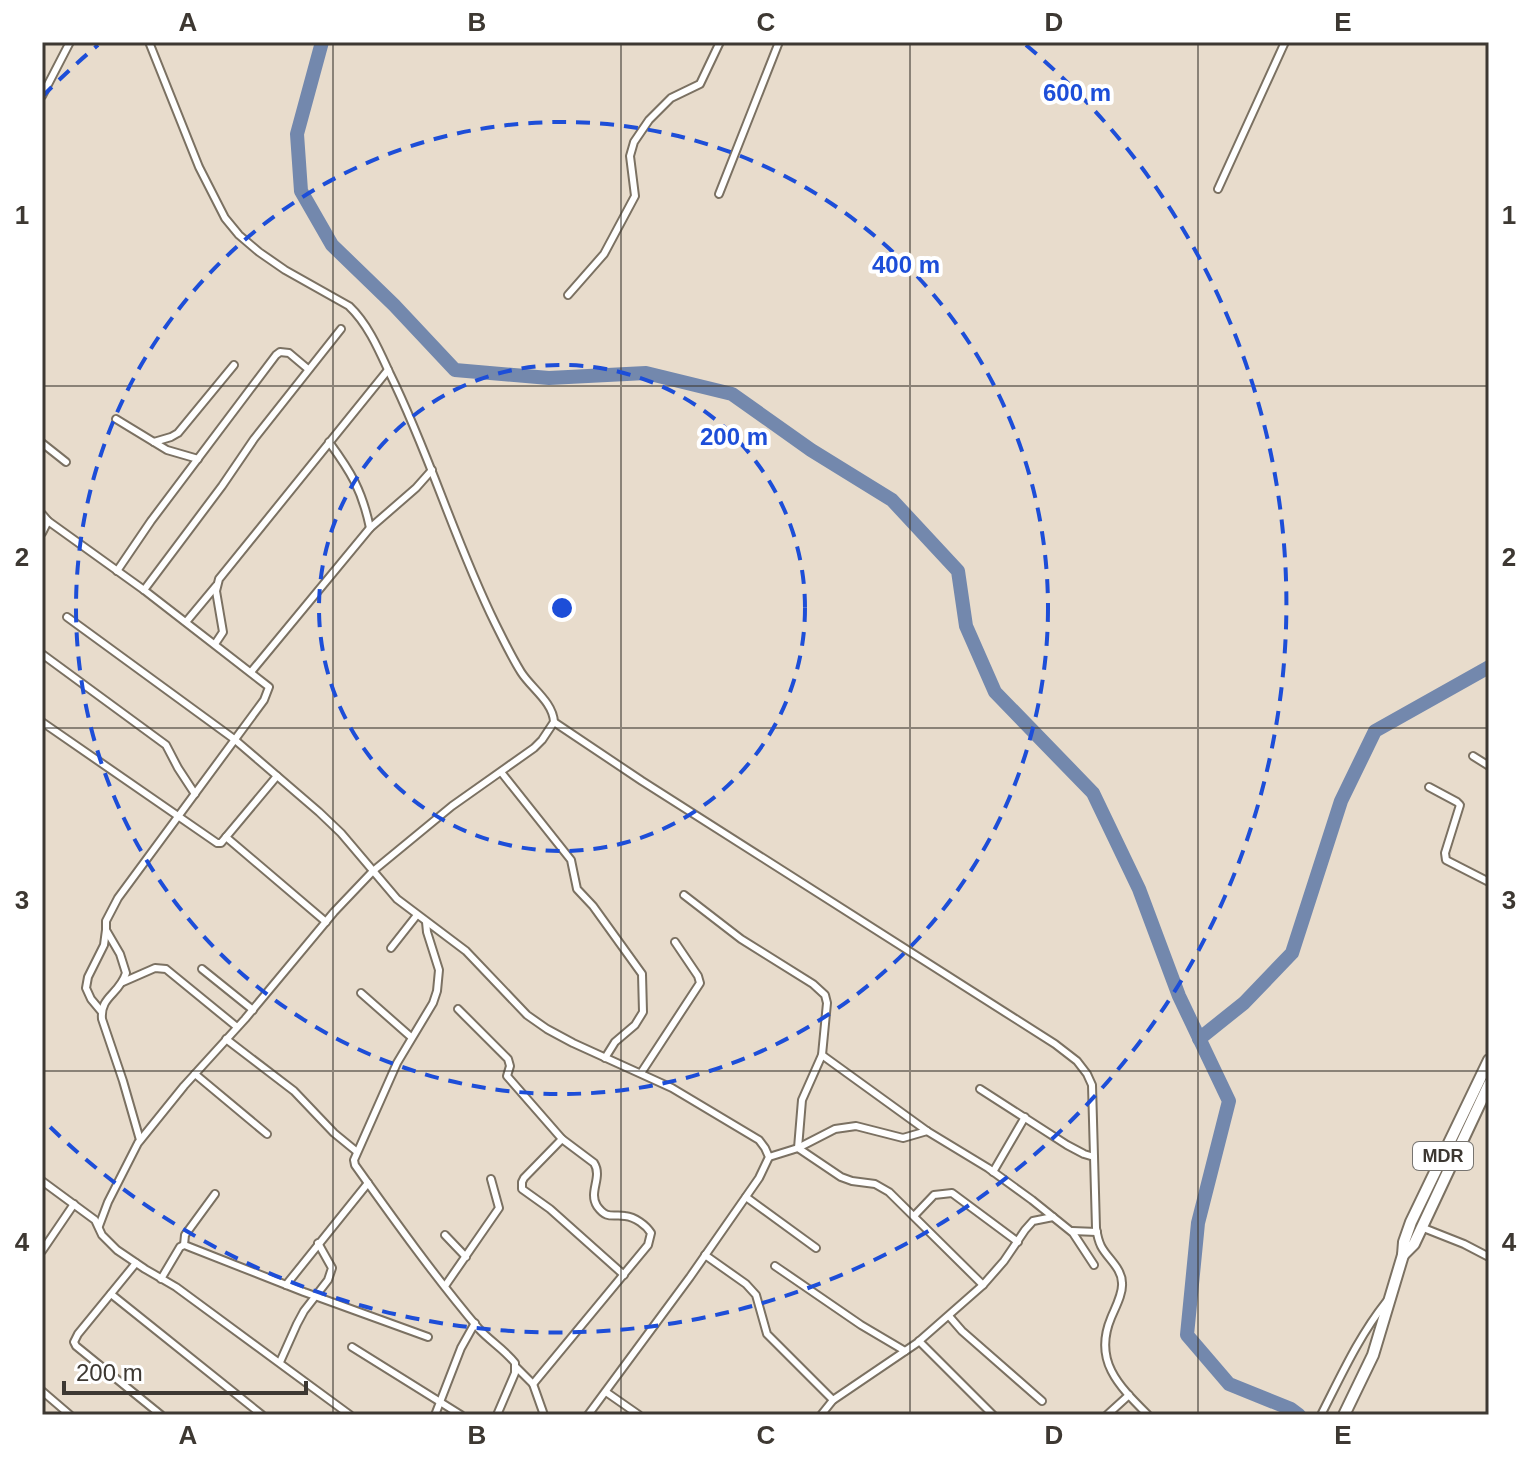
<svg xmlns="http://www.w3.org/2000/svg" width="1531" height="1457" font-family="Arial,sans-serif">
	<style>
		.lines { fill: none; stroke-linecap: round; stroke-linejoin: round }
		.river { stroke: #7388ad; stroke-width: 14 }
		.street-casing { stroke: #7b7162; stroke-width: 10 }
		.primary-casing { stroke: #7b7162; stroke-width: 14 }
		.street { stroke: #fff; stroke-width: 6 }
		.primary { stroke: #fff; stroke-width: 10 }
		.grid { fill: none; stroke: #3d3832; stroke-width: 2; stroke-opacity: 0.55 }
		.ring { fill: none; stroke: #1d4ed8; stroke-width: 4; stroke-dasharray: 14 10 }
		.labels { text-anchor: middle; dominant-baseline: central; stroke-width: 8; stroke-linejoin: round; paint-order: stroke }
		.shield { fill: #fff; stroke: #777470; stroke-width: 2 }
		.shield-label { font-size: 18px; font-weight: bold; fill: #3d3832 }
		.centre { fill: #1d4ed8; stroke: #fff; stroke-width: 4 }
		.ring-label { font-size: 24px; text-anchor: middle; font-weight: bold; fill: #1d4ed8; stroke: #fff; stroke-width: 8; stroke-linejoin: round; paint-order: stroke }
		.neatline { fill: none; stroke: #3d3832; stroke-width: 3 }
		.grid-label { font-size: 26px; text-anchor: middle; font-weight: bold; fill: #3d3832 }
	</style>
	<rect width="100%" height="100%" fill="#e8dccc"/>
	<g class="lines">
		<!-- river -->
		<g class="river">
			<path d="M322 42 297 134 301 191 332 245 394 305 455 370 549 378 646 373 732 394 811 450 892 500 958 571 966 626 995 692 1093 793 1139 889 1179 996 1229 1101 1198 1223 1187 1335 1229 1384 1291 1409 1299 1415"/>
			<path d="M1199 1039 1244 1003 1292 953 1341 801 1375 731 1489 667"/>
		</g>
		<defs>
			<g id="street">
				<path d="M42 96 70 42"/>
				<path d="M1218 189 1285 42"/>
				<path d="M719 194 779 42"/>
				<path d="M568 295 604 254 635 196 630 156 634 142 649 120 671 98 700 84 720 42"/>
				<path d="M116 419 167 450 198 459"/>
				<path d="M154 442 171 437 178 433 234 365"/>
				<path d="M329 442C351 472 362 490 370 528"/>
				<path d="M42 443 66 462"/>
				<path d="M42 514 48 521 42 533"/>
				<path d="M48 521 144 590 269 687 264 700 118 898 106 921V930L120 954 126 973C119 995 100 996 102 1019L123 1081 140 1140"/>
				<path d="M117 571 151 521 276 355 280 352 289 353 308 369"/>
				<path d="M144 590 222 486 254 439 341 329"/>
				<path d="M67 617 234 739 319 812 341 833 397 899 466 951 527 1015 547 1029 573 1043 672 1088 759 1140 765 1148 769 1157 759 1178 690 1277 588 1415"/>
				<path d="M186 622 216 586"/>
				<path d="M215 644 223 632 216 591 219 579 388 370"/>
				<path d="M42 654 166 745 178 768 195 794"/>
				<path d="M251 672 370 528 416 488 432 470"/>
				<path d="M42 722 217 843H221L277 776"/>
				<path d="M554 722 642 781 1055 1044 1077 1061 1087 1074 1092 1085 1096 1228C1097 1234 1098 1240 1101 1246 1107 1258 1122 1268 1122 1283 1123 1294 1115 1308 1111 1318 1093 1361 1119 1386 1148 1415"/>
				<path d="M1473 756 1489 766"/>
				<path d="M501 772 571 860 577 889 593 906 642 974 643 1012 635 1025 615 1042 605 1058"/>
				<path d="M1429 787 1457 802 1460 805 1445 853 1446 860 1489 882"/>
				<path d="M226 837 326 922"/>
				<path d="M684 895 741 939 813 984 825 995 827 1003 822 1055 802 1100 798 1148 841 1177 852 1181 875 1184 889 1192 983 1285"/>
				<path d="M426 922 427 932 439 970 437 991 433 1003 397 1063 354 1160 355 1165C395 1221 435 1277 479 1329 490 1341 505 1350 515 1363V1373L497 1415"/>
				<path d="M391 948 417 915"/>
				<path d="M202 969 253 1010"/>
				<path d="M123 982 155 968 166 969 237 1027"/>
				<path d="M361 993 411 1037"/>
				<path d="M458 1009 508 1059 510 1066 507 1076 562 1139 594 1163C603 1177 588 1192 597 1206 607 1220 613 1214 625 1216 635 1217 646 1225 651 1233L648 1245 533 1384"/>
				<path d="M101 1011 91 999 86 988 88 977 104 945 106 930"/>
				<path d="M226 1039 294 1091 334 1133 356 1151"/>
				<path d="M822 1055 927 1131 988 1168 1032 1200 1073 1233 1094 1265"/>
				<path d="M641 1073 700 983 698 976 675 942"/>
				<path d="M195 1074 267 1134"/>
				<path d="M980 1089 1067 1145 1084 1154 1094 1157"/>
				<path d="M562 1139 524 1178 522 1182V1189L550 1209 624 1275"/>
				<path d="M769 1157 798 1148 835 1129 856 1126 903 1138 927 1131"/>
				<path d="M993 1172 1025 1117"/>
				<path d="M42 1181 95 1220 102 1235 117 1250 145 1269 176 1287 350 1415"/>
				<path d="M746 1197 816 1248"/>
				<path d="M914 1216 934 1195 952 1193 1018 1242"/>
				<path d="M99 1226 108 1202 138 1143 184 1086 245 1019 334 912 373 871 452 806 534 748 542 740 554 722C553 702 531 688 521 672 511 656 503 639 495 623 455 542 430 455 390 374 379 350 368 324 349 306L285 270 259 252 239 235 225 218 199 167 149 42"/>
				<path d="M1421 1227 1464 1244 1489 1257"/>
				<path d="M1072 1231 1097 1232"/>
				<path d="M445 1235 466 1257"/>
				<path d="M184 1245 185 1235 215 1194"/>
				<path d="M42 1251 74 1204"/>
				<path d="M705 1255 746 1284 756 1295 767 1334 833 1400"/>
				<path d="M136 1263 78 1334 74 1342 76 1346 161 1415"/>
				<path d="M775 1266 861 1325 905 1351"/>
				<path d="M161 1279 180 1247 184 1245 187 1246 304 1292 428 1337"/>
				<path d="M286 1285 368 1183"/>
				<path d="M445 1286 499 1208 491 1179"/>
				<path d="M111 1294 262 1415"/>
				<path d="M949 1316 962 1331 1042 1401"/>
				<path d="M919 1341 993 1415"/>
				<path d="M352 1347 461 1415"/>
				<path d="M280 1362 297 1324 304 1311 328 1280 332 1268 318 1243"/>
				<path d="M516 1367 533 1384 544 1415"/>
				<path d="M42 1391 70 1415"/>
				<path d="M606 1392 639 1415"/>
				<path d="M435 1415 461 1348 475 1323"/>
				<path d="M821 1415 833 1400 917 1343 983 1285 1004 1261 1025 1230 1033 1221 1053 1217"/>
				<path d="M1107 1415 1129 1395"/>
				<path d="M1321 1415C1341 1376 1359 1336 1386 1302"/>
			</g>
			<g id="primary">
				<path d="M1403 1255 1414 1244 1489 1084"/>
				<path d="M1344 1415 1373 1355 1403 1255 1404 1242 1411 1222 1489 1060"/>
			</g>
		</defs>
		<!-- street casing -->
		<use href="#street" class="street-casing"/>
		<!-- primary casing -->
		<use href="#primary" class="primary-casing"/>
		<!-- street -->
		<use href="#street" class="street"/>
		<!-- primary -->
		<use href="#primary" class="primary"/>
	</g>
	<!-- grid -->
	<path class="grid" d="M333 42V1415M621 42V1415M910 42V1415M1198 42V1415M42 386H1489M42 728H1489M42 1071H1489"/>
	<!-- distance rings -->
	<g class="ring">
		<circle cx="562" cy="608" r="243"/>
		<circle cx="562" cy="608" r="486"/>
		<path d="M42 97A729 729 0 0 1 98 45M1026 45A729 729 0 1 1 42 1119"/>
	</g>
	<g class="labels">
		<!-- shield labels -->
		<rect class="shield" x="1413" y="1142" width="60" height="28" rx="6"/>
		<g class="shield-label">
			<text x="1443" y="1156">MDR</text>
		</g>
	</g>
	<circle cx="562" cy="608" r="12" class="centre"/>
	<g class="ring-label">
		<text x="1077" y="101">600 m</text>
		<text x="906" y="273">400 m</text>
		<text x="734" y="445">200 m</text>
	</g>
	<!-- border -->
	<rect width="1531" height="1457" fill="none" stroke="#ffffff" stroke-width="88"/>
	<!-- scale -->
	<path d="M64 1381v12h242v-12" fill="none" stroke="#3d3832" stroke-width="4"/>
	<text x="76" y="1381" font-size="24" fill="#3d3832" stroke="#ffffff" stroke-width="6" paint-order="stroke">200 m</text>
	<rect x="44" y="44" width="1443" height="1369" class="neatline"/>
	<g class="grid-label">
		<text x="188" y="31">A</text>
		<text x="477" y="31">B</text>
		<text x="766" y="31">C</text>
		<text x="1054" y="31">D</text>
		<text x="1343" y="31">E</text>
		<text x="22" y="224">1</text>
		<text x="1509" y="224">1</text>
		<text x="22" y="566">2</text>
		<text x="1509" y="566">2</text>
		<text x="22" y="909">3</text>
		<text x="1509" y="909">3</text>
		<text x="22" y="1251">4</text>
		<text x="1509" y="1251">4</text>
		<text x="188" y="1444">A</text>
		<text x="477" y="1444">B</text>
		<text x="766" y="1444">C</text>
		<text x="1054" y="1444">D</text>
		<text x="1343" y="1444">E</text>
	</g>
</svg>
